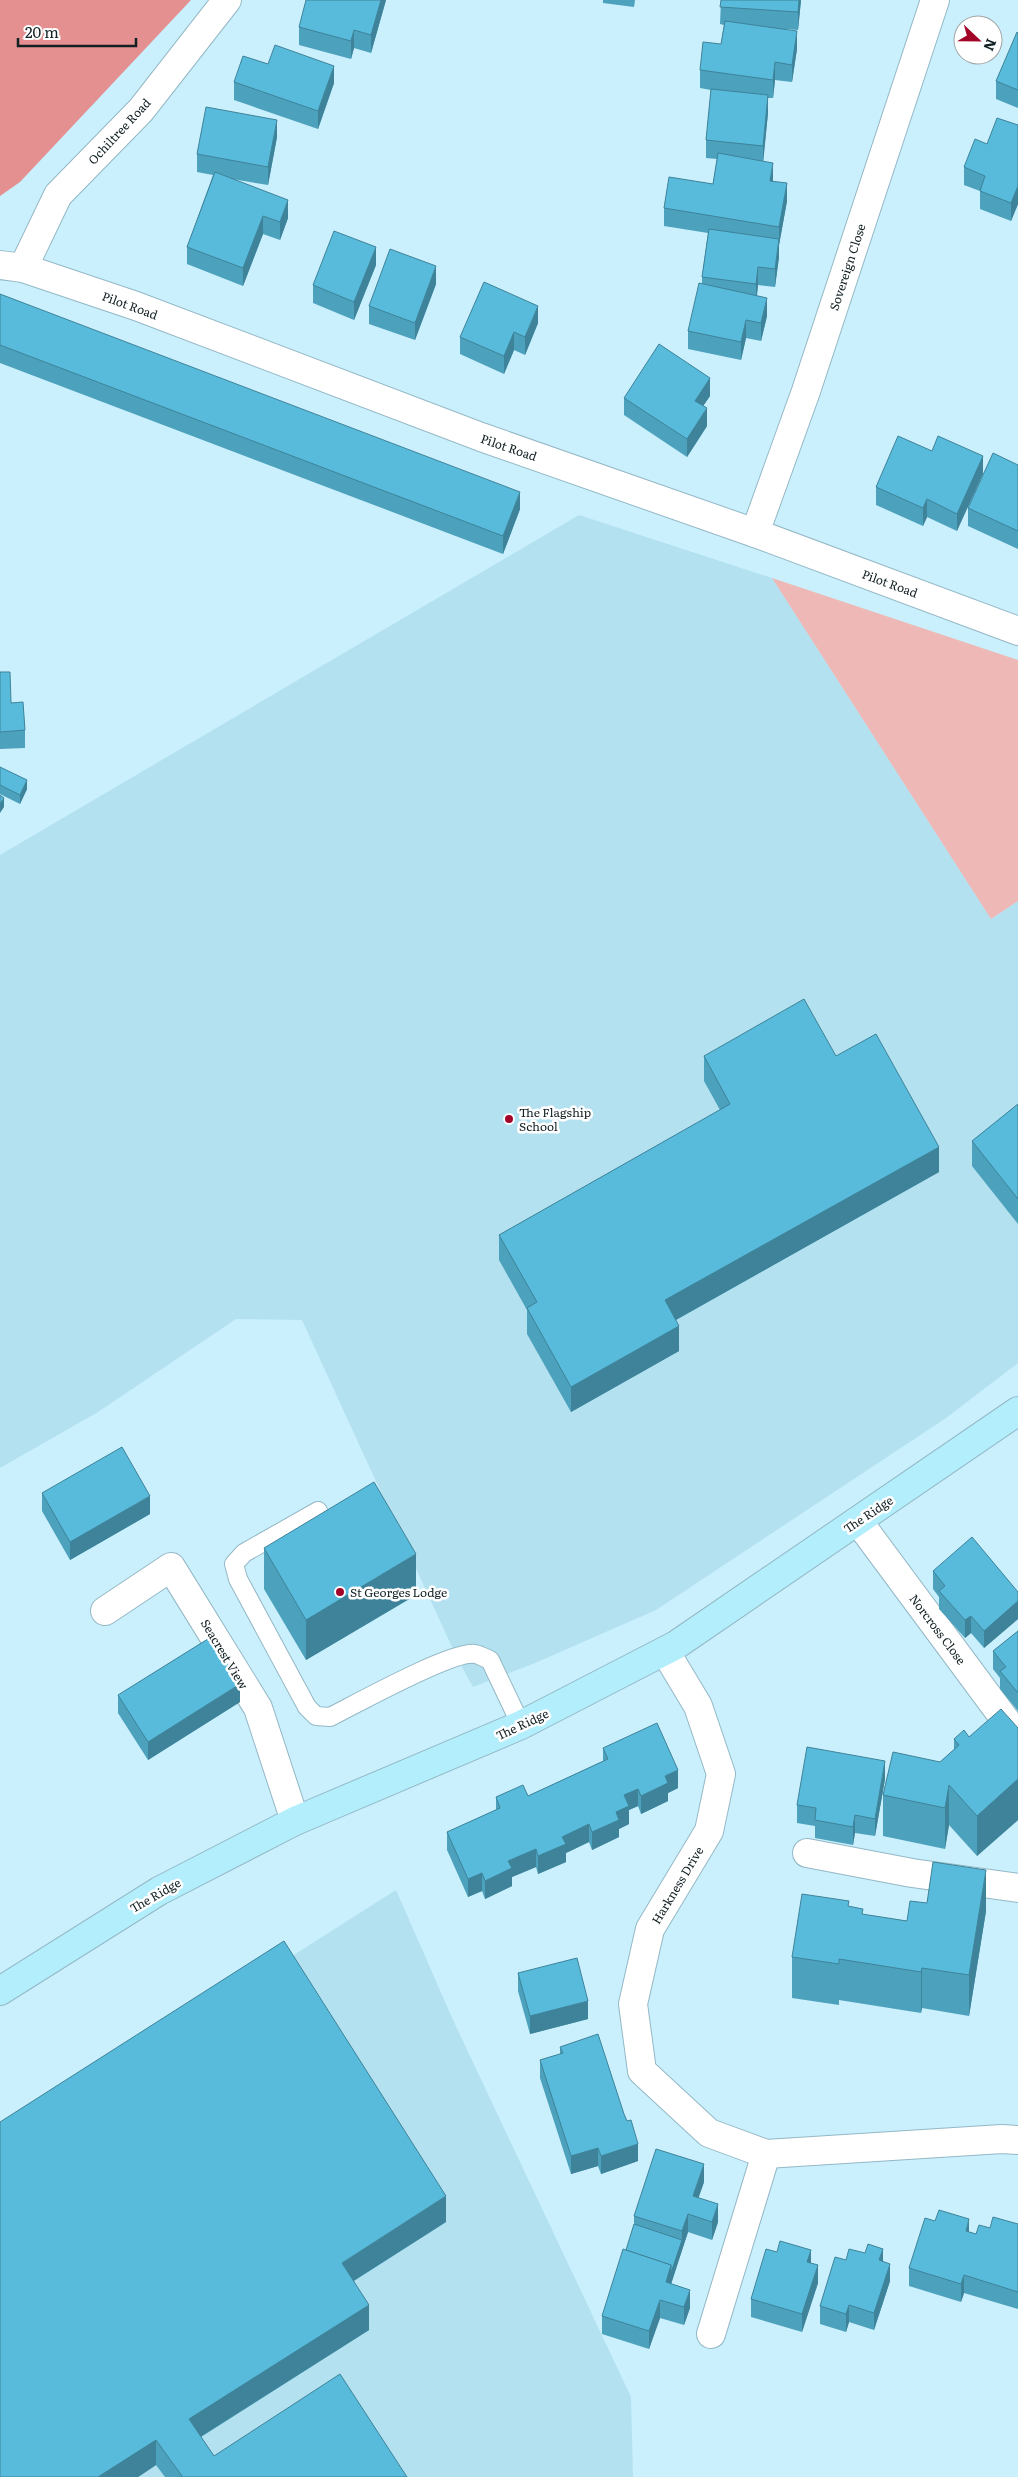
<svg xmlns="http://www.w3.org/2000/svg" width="1018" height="2477" font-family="Literata,serif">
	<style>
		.built { fill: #b3e1f0 }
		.green { fill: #eeb8b6 }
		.forest { fill: #e59090 }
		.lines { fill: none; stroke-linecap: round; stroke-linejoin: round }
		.lane-casing { stroke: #94b8c5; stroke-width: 20 }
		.street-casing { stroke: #94b8c5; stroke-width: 30 }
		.secondary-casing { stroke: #94b8c5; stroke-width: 30 }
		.lane { stroke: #fff; stroke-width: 18 }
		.street { stroke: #fff; stroke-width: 28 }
		.secondary { stroke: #b2eefc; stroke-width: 28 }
		.wall { fill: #4ca1bc }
		.shaded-wall { fill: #3e8399 }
		.building { fill: #58bbdb; stroke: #3e8399 }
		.poi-dot { fill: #a20427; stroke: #fff; stroke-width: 2 }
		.labels { text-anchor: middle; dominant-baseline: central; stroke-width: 5; stroke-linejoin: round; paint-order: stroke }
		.street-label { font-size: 12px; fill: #122024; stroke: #fff }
		.poi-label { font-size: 12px; fill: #122024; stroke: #fff; text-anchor: start }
	</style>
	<rect width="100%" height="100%" fill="#caeffd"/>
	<!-- built -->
	<g class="built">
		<path d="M579 515 772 578 991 919 1018 901V1363L946 1418 656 1610 535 1663 473 1687 457 1658 302 1320 236 1319 98 1412 0 1468V855Z"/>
		<path d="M396 1890 453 2020 631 2397 633 2477H0V2142Z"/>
	</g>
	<!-- green -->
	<path class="green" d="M772 578 1018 660V901L991 919Z"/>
	<!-- forest -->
	<path class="forest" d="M0 0H191L20 182 0 196Z"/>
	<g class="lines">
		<defs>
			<path id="lane" d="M318 1511 244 1553 234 1564 238 1579 307 1707 316 1716 330 1717C354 1705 453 1650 475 1654 480 1655 485 1658 490 1660L521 1725"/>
			<g id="street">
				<path d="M0 265 23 268 136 306 481 437 755 533 1018 631"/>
				<path d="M23 268 58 195 141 110 227 0"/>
				<path d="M755 533 806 391 935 0"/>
				<path d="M858 1521 1018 1737"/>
				<path d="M105 1611 171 1567 258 1708 295 1821"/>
				<path d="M665 1651 698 1706 721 1774 709 1831 650 1929 633 2004 642 2071 709 2133 766 2154 1002 2139 1018 2140"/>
				<path d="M807 1853 912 1873 1018 1888"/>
				<path d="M711 2334 766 2154"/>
			</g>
			<path id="secondary" d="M0 1991 159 1891 295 1821 521 1725 676 1645 1018 1411"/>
		</defs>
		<!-- lane casing -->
		<use href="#lane" class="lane-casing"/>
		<!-- street casing -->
		<use href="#street" class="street-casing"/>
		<!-- secondary casing -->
		<use href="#secondary" class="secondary-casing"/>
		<!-- lane -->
		<use href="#lane" class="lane"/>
		<!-- street -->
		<use href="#street" class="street"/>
		<!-- secondary -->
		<use href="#secondary" class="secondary"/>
	</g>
	<!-- wall -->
	<g class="wall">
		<path d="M386 0 371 53 354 48 351 59 299 45V27Z"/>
		<path d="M603 0H635L634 7 603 3Z"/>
		<path d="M721 0H801L798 30 785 29 797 49 792 82 775 80 773 98H768V113L763 161 773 181 787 201 779 245V257L775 287 758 285 757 296 767 316 761 341 746 338 741 360 688 349V331L702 284V277L708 233 664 226V208L713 184 717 159 706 158V140L711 90 700 88V70L721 44 724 25 720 24Z"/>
		<path d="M1018 33V108L996 99V81Z"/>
		<path d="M268 64 334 83 318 129 234 100V82Z"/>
		<path d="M1018 125V204L1011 221 980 209V191L964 185V167L987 144Z"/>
		<path d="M277 137 268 185 232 179 288 218 280 240 263 234 243 286 187 264V247L213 175 197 172V154Z"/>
		<path d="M376 265 354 320 313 303V285Z"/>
		<path d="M436 284 415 340 369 324V306Z"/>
		<path d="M0 294 520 509 503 554 0 363Z"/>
		<path d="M538 323 525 355 514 350 504 374 460 354V337Z"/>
		<path d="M710 396 703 406 707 426 687 457 624 415V398Z"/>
		<path d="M932 451 983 456 957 531 927 517 923 526 876 505V487Z"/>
		<path d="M1018 465V549L968 526V508Z"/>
		<path d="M0 672 11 703 25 730V748L0 749Z"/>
		<path d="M0 767 27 789 20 804 0 794Z"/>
		<path d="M704 1056H836L939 1172 676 1320 679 1351 571 1412 527 1334V1310L499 1260V1235L720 1110 704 1081Z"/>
		<path d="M1018 1104V1224L972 1166V1141Z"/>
		<path d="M42 1493 150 1514 70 1560 42 1511Z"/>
		<path d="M264 1548 416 1595 306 1660 264 1589Z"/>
		<path d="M933 1571 1018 1592V1619L984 1648 971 1633 965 1638 939 1609V1597L933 1589Z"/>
		<path d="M1018 1631V1711L1000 1689V1678L993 1669V1651Z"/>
		<path d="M118 1695 240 1702 148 1760 118 1713Z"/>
		<path d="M1018 1728V1820L977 1856 949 1825 945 1849 883 1836V1795L940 1762 954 1750V1739Z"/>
		<path d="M603 1748 678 1788 668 1793V1801L641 1814 638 1806 629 1810V1824L619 1829V1837L592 1850 589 1842 566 1853V1862L538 1874 536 1867 512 1877V1886L485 1899 482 1891 468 1897 447 1850V1832L496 1810V1797L528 1796 603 1761Z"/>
		<path d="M885 1779 875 1836 855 1833 853 1845 815 1838V1826L797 1823V1805Z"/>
		<path d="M927 1903 986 1911 969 2016 922 2008 921 2013 839 2000V2005L792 1998V1957L849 1906 863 1915 907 1921Z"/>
		<path d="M518 1973 588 2019 530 2034 518 1991Z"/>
		<path d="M560 2047 638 2161 601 2174 598 2166 571 2174 540 2078V2060L560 2054Z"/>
		<path d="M704 2182 698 2198 718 2222 712 2240 688 2232 671 2283 690 2308 684 2325 660 2318 649 2349 602 2334V2316L626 2250 634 2224V2216Z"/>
		<path d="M446 2222 354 2281 369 2330 201 2437 214 2456 407 2477H165L156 2465 138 2477H0Z"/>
		<path d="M1018 2224V2309L964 2293 961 2302 909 2286V2268L969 2232 976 2234 990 2228Z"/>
		<path d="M846 2260 883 2261 890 2281 874 2330 849 2322 846 2332 820 2324V2306Z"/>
		<path d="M811 2263 818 2283 802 2332 751 2317V2299Z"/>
	</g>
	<!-- shaded-wall -->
	<g class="shaded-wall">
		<path d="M381 0H386L371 53V35Z"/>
		<path d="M799 0H801L798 30V12Z"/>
		<path d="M354 30V48L351 59V41Z"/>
		<path d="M797 31V49L792 82V65Z"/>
		<path d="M775 62V80L773 98V80Z"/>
		<path d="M334 66V83L318 129V111Z"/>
		<path d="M768 95V113L763 164V146Z"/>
		<path d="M277 120V137L268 185V167Z"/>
		<path d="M773 163V181L770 198V181Z"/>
		<path d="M787 183V201L779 245V227Z"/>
		<path d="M1018 186V204L1011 221V203Z"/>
		<path d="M288 200V218L280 240V222Z"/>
		<path d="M263 216V234L243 286V268Z"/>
		<path d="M779 239V257L775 287V269Z"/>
		<path d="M376 247V265L354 320V302Z"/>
		<path d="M436 266V284L415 340V323Z"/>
		<path d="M758 267V285L756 302V284Z"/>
		<path d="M767 298V316L761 341V323Z"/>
		<path d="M538 306V323L525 355V337Z"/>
		<path d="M746 320V338L741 360V342Z"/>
		<path d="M514 332V350L504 374V356Z"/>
		<path d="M710 378V396L695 418V401Z"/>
		<path d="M707 408V426L687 457V439Z"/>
		<path d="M983 456V474L957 531V514Z"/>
		<path d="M520 492V509L503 554V536Z"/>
		<path d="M927 499V517L923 526V508Z"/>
		<path d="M27 780V789L20 804V795Z"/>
		<path d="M4 798V807L0 813V804Z"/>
		<path d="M939 1147V1172L665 1326V1300Z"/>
		<path d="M679 1326V1351L571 1412V1387Z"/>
		<path d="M150 1496V1514L70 1560V1542Z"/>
		<path d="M416 1554V1595L306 1660V1620Z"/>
		<path d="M1018 1601V1619L984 1648V1631Z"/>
		<path d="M971 1616V1633L965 1638V1620Z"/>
		<path d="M240 1684V1702L148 1760V1742Z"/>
		<path d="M885 1761V1779L875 1836V1819Z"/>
		<path d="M678 1770V1788L668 1793V1801L641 1814V1796L665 1776Z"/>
		<path d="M1018 1779V1820L977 1856V1816Z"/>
		<path d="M949 1785V1825L945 1849V1808Z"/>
		<path d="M638 1789V1806L629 1810V1824L619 1829V1837L592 1850V1832L616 1812 624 1795Z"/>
		<path d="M855 1815V1833L853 1845V1827Z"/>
		<path d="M589 1824V1842L566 1853V1862L538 1874V1856L562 1837Z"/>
		<path d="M536 1849V1867L512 1877V1886L485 1899V1881L508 1861Z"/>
		<path d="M986 1870V1911L969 2016V1975Z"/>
		<path d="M482 1873V1891L468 1897V1879Z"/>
		<path d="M922 1968V2008L921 2013V1972Z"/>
		<path d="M588 2001V2019L530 2034V2016Z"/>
		<path d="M638 2144V2161L601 2174V2156Z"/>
		<path d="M598 2148V2166L571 2174V2156Z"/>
		<path d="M704 2164V2182L693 2214V2196Z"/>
		<path d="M446 2196V2222L342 2288V2263Z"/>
		<path d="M718 2204V2222L712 2240V2222Z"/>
		<path d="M688 2214V2232L666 2300V2282L671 2265 682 2240V2231Z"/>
		<path d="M969 2219V2237L966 2231Z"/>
		<path d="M883 2249V2267L879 2260Z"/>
		<path d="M811 2250V2268L807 2262Z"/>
		<path d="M890 2264V2281L874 2330V2313Z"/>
		<path d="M818 2265V2283L802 2332V2314Z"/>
		<path d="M964 2275V2293L961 2302V2284Z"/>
		<path d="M690 2290V2308L684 2325V2307Z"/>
		<path d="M660 2300V2318L649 2349V2331Z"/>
		<path d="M369 2305V2330L189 2444V2419Z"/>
		<path d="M849 2305V2322L846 2332V2314Z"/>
		<path d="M156 2440V2465L138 2477H98Z"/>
	</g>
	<!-- building -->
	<g class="building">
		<path d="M306 0H381L371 35 354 30 351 41 299 27Z"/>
		<path d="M721 0H799L798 12 720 7Z"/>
		<path d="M725 21 797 31 792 65 775 62 773 80 700 70 703 42 721 44Z"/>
		<path d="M1017 32 1018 33V90L996 81Z"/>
		<path d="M275 45 334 66 318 111 234 82 243 56 268 64Z"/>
		<path d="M711 89 768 95 763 146 706 140Z"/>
		<path d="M206 107 277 120 268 167 197 154Z"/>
		<path d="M997 118 1018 125V186L1011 203 980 191 985 176 964 167 975 139 987 144Z"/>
		<path d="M718 153 773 163 770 181 787 183 779 227 664 208 669 177 713 184Z"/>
		<path d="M215 172 288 200 280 222 263 216 243 268 187 247Z"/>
		<path d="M709 229 779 239 775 269 758 267 756 284 702 277Z"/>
		<path d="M334 231 376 247 354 302 313 285Z"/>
		<path d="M390 249 436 266 415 323 369 306Z"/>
		<path d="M484 282 538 306 525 337 514 332 504 356 460 337Z"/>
		<path d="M699 283 767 298 761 323 746 320 741 342 688 331Z"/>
		<path d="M0 294 520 492 503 536 0 345Z"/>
		<path d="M659 344 710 378 695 401 707 408 687 439 624 398Z"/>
		<path d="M898 436 932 451 938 436 983 456 957 514 927 499 923 508 876 487Z"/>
		<path d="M993 453 1018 465V531L968 508Z"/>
		<path d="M0 672H10L11 703 23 702 25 730 0 732Z"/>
		<path d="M0 767 27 780 20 795 0 785Z"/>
		<path d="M0 795 4 798 0 804Z"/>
		<path d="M804 999 836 1056 876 1034 939 1147 665 1300 679 1326 571 1387 527 1308 537 1302 499 1235 730 1104 704 1056Z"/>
		<path d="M1018 1104V1199L972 1141Z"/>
		<path d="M122 1447 150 1496 70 1542 42 1493Z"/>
		<path d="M374 1482 416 1554 306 1620 264 1548Z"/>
		<path d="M972 1537 1018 1592V1601L984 1631 971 1616 965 1620 939 1591 945 1586 933 1571Z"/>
		<path d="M1018 1631V1693L1000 1671 1006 1667 993 1651Z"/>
		<path d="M211 1637 240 1684 148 1742 118 1695Z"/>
		<path d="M1001 1709 1018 1728V1779L977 1816 949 1785 945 1808 883 1795 893 1752 940 1762 959 1745 954 1739 964 1730 969 1737Z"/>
		<path d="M657 1723 678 1770 665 1776 668 1783 641 1796 638 1789 624 1795 629 1806 616 1812 619 1820 592 1832 589 1824 562 1837 566 1844 538 1856 536 1849 508 1861 512 1868 485 1881 482 1873 468 1879 447 1832 500 1808 496 1797 523 1785 528 1796 608 1759 603 1748Z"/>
		<path d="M807 1747 885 1761 875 1819 855 1815 853 1827 815 1820 816 1808 797 1805Z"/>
		<path d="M933 1862 986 1870 969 1975 922 1968 921 1972 839 1959V1964L792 1957 802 1894 849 1901 848 1906 863 1909 862 1914 907 1921 910 1901 927 1903Z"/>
		<path d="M284 1941 446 2196 342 2263 369 2305 189 2419 214 2456 340 2374 407 2477H181L182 2476 156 2440 98 2477H0V2122Z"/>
		<path d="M577 1958 588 2001 530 2016 518 1973Z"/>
		<path d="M598 2034 624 2114 627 2121 631 2120 638 2144 601 2156 598 2148 571 2156 540 2060 563 2053 560 2047Z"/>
		<path d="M656 2149 704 2164 693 2196 718 2204 712 2222 688 2214 682 2231 634 2216Z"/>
		<path d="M939 2210 969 2219 966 2231 976 2234 979 2225 990 2228 993 2217 1018 2224V2292L964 2275 961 2284 909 2268 925 2218 935 2221Z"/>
		<path d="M634 2224 682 2240 671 2273V2265L626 2250Z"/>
		<path d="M780 2241 811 2250 807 2262 818 2265 802 2314 751 2299 766 2249 777 2252Z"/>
		<path d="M868 2244 883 2249 879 2260 890 2264 874 2313 849 2305 846 2314 820 2306 835 2257 846 2260 849 2249 865 2253Z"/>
		<path d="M623 2249 671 2265 666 2282 690 2290 684 2307 660 2300 649 2331 602 2316Z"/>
	</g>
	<!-- markers -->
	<g class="poi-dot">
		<circle cx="509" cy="1119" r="5"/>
		<circle cx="340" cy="1592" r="5"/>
	</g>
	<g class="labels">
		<!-- street labels -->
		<g class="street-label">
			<text transform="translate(119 131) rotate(-47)">Ochiltree Road</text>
			<text transform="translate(847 267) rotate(-72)">Sovereign Close</text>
			<text transform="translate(130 305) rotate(20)">Pilot Road</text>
			<text transform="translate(509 447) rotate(19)">Pilot Road</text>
			<text transform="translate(890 583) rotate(20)">Pilot Road</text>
			<text transform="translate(868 1514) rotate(-34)">The Ridge</text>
			<text transform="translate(938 1629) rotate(53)">Norcross Close</text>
			<text transform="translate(225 1654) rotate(59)">Seacrest View</text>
			<text transform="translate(522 1724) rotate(-25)">The Ridge</text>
			<text transform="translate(677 1885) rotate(-59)">Harkness Drive</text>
			<text transform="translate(155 1895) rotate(-30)">The Ridge</text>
		</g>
		<!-- poi labels -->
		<g class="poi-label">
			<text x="519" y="1112">The Flagship<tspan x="519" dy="14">School</tspan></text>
			<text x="350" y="1592">St Georges Lodge</text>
		</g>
	</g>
	<!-- north arrow -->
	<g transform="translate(978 40) rotate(112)"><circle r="24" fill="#ffffff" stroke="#a0a6a7"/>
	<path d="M0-4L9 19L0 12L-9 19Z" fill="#a20427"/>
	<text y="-8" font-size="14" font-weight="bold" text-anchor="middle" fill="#122024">N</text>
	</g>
	<!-- scale -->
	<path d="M18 38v8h118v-8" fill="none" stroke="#122024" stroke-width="2.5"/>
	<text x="25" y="38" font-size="15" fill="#122024" stroke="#ffffff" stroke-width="4" paint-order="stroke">20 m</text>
</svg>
